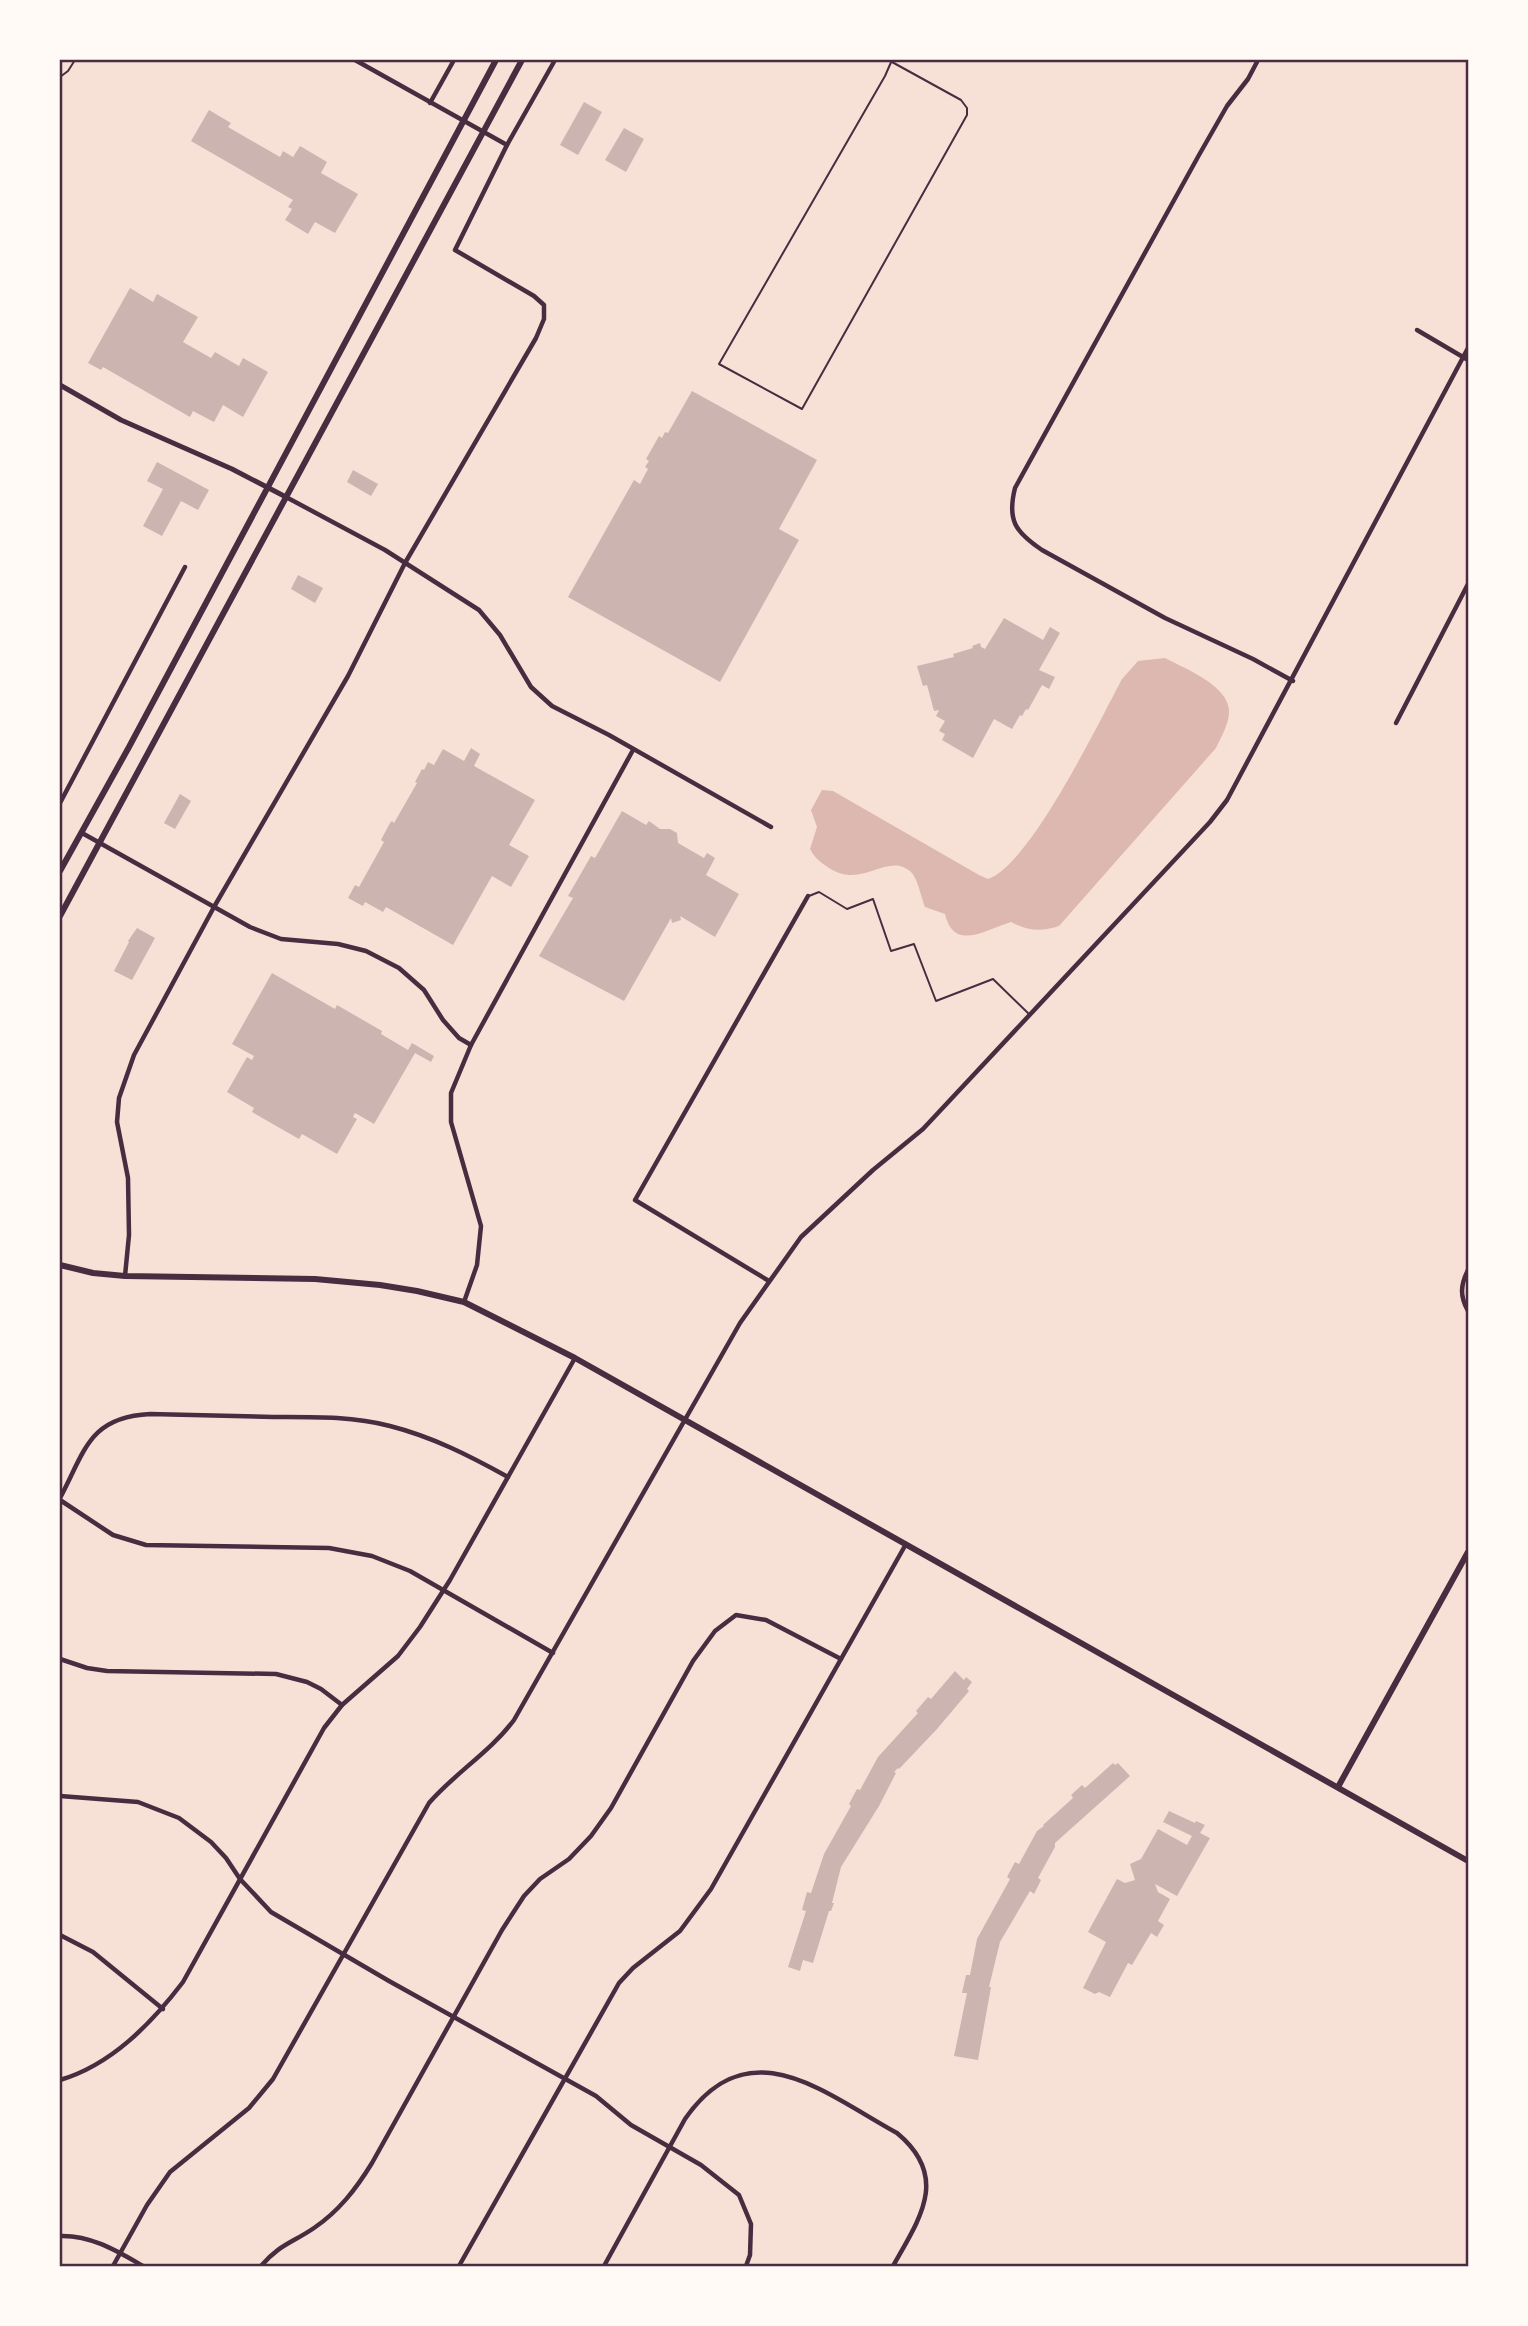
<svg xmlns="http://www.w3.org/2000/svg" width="1528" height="2326" font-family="Mulish,sans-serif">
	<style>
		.water { fill: #dcb8b0 }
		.building { fill: #ccb4b1 }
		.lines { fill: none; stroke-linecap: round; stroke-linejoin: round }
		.service { stroke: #4a2c40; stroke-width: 2 }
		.minor { stroke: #4a2c40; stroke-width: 4.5 }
		.tertiary { stroke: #4a2c40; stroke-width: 5 }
		.secondary { stroke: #4a2c40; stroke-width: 6 }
		.primary { stroke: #4a2c40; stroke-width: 6 }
		.neatline { fill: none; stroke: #4a2c40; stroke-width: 2.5 }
	</style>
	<rect width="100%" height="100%" fill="#f7e1d7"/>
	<!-- water -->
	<path class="water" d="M1165 658C1184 668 1230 686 1229 712 1229 724 1221 737 1216 748L1059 926C1041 932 1028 931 1011 922 985 930 954 952 945 914L925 907C921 897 918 879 911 872 887 851 863 890 829 868 820 862 815 858 810 849L817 827 811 810 822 790 833 791 979 875 988 879C1030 865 1099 722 1122 679L1138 661Z"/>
	<!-- building -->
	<g class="building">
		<path d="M584 102 602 112 578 155 560 145Z"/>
		<path d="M209 110 231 123 228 127 280 157 283 151 293 157 300 146 327 162 321 173 358 194 335 233 315 222 308 234 285 220 292 209 288 207 293 200 191 141Z"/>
		<path d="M624 128 644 139 626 172 605 160Z"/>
		<path d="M130 288 153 302 157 294 198 317 183 342 211 358 215 352 239 366 243 358 268 372 243 417 223 405 214 422 193 411 190 417 103 367 101 370 88 363Z"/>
		<path d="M692 391 817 460 779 529 799 540 720 682 568 597 634 480 640 484 648 469 645 467 649 461 646 459 659 436 662 438 665 432 668 433Z"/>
		<path d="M157 462 209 490 198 510 181 501 162 536 143 526 163 489 147 481Z"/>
		<path d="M353 470 378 484 371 496 347 482Z"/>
		<path d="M298 575 323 588 315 603 291 589Z"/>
		<path d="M1004 618 1043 640 1050 627 1060 633 1039 670 1055 677 1049 689 1042 685 1028 710 1026 709 1022 716 1020 715 1012 729 994 719 973 758 942 740 945 734 939 731 945 721 936 716 939 710 934 711 927 685 923 686 917 666 954 657 953 654 973 648 972 646 980 643 981 647 985 649Z"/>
		<path d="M471 748 480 754 474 766 535 800 509 845 529 856 511 887 492 876 453 945 386 907 383 912 365 902 363 906 348 898 355 885 359 887 384 842 381 840 382 838 390 823 392 821 394 823 417 783 415 782 422 769 424 770 428 762 434 765 443 749 464 761Z"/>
		<path d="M180 794 191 801 175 829 164 823Z"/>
		<path d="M622 811 646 825 649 821 660 829H670L677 833 678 843 704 858 707 853 715 858 706 875 739 894 715 937 680 916 681 920 672 923 671 918 624 1001 539 956 573 898 568 896 591 856 595 858Z"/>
		<path d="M137 928 155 938 132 980 114 971 129 942 128 941Z"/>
		<path d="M272 973 335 1009 337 1005 382 1031 381 1034 408 1050 412 1043 434 1056 431 1062 415 1053 374 1124 355 1113 353 1117 357 1119 337 1154 302 1134 299 1139 252 1112 254 1108 227 1092 247 1057 252 1060 254 1056 232 1044Z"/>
		<path d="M955 1671 964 1680 966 1677 972 1682 967 1689 969 1691 937 1729 899 1769 898 1768 894 1772 896 1773 879 1806 841 1867 832 1903H834L831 1911H829L813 1963 803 1960 800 1971 788 1967 806 1911 802 1910 807 1892 811 1893 824 1854 851 1806 849 1804 857 1789 860 1790 878 1757 918 1713 916 1711 928 1697 931 1699Z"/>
		<path d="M1113 1763 1115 1765 1118 1763 1130 1776 1055 1843V1847L1038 1878 1041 1880 1034 1894 1030 1891 1000 1942 989 1987H991L978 2060 954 2056 967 1993H962L966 1975H970L977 1939 1010 1879 1007 1877 1015 1862 1019 1864 1037 1831 1044 1826 1043 1825 1073 1798 1071 1795 1082 1785 1085 1788Z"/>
		<path d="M1169 1811 1195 1823 1196 1821 1205 1825 1200 1833 1210 1838 1177 1896 1155 1884 1158 1892 1170 1899 1158 1921 1164 1925 1157 1937 1151 1933 1132 1965 1128 1963 1110 1997 1099 1992 1095 1994 1083 1988 1106 1942 1088 1932 1117 1879 1125 1883 1135 1880 1130 1864 1141 1859 1158 1829 1187 1845 1192 1836 1163 1822Z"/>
	</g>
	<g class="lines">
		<!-- service -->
		<g class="service">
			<path d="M892 62 961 100 967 108V115L802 409 719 364 885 76 892 60"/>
			<path d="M60 77 68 71 75 60"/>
			<path d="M809 896 819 892 847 909 873 899 891 951 914 944 936 1001 993 979 1030 1015"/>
		</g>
		<!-- minor -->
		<g class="minor">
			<path d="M355 60 507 145 555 60"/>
			<path d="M1258 60 1248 79 1227 106 1199 155 1015 488C1007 520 1015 532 1042 550L1165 618 1253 659 1293 681"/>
			<path d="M430 103 454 60"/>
			<path d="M1417 330 1468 360"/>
			<path d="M286 497 385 550 479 610 500 635 531 687 552 706 609 735 771 827"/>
			<path d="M1396 723 1468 584"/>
			<path d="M60 803 185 567"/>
			<path d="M82 833 250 927 281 939 338 944 366 951 399 968 424 990 443 1020 459 1038 471 1045"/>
			<path d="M1468 1270C1460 1286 1460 1296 1468 1311"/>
			<path d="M125 1276 129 1235 128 1178 117 1122 119 1098 134 1055 214 907 348 676 405 563 536 338 544 319V305L534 296 455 250 507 145"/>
			<path d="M769 1281 635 1200 808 896"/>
			<path d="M464 1302 477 1265 481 1226 451 1122V1093L471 1045 633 750"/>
			<path d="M60 1498C85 1451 89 1417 150 1414 191 1415 232 1416 273 1417 313 1417 352 1416 390 1426 433 1437 470 1456 508 1477"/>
			<path d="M60 1500 113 1535 146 1545 329 1548 372 1556 410 1571 553 1653"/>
			<path d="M60 1659 87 1668 107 1671 276 1674 307 1682 321 1689 342 1705"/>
			<path d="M60 1796 138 1802 179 1818 211 1842 226 1858 240 1879 271 1912 389 1981 596 2096 631 2125 701 2165 739 2195 751 2224 750 2255 746 2266"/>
			<path d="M60 1935 93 1952 163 2009"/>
			<path d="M60 2080C111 2065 151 2024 183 1982L324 1728 342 1705 398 1656 420 1627 450 1580 575 1358"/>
			<path d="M60 2236C91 2235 117 2251 143 2266"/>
			<path d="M113 2266 147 2205 170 2172 249 2108 273 2079 429 1803C455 1773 490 1752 514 1720L740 1323 801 1237 873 1170 923 1129 1210 822 1227 800 1468 348"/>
			<path d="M261 2266C280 2244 292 2243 314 2228 339 2211 356 2189 372 2163L502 1930 524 1896 540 1879 569 1859 591 1836 611 1808 693 1661 715 1631 736 1615 766 1620 841 1659"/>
			<path d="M459 2266 619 1983 633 1968 680 1931 711 1889 906 1544"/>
			<path d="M604 2266 685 2119C749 2027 824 2093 897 2133 950 2177 920 2218 893 2266"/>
		</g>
		<!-- tertiary -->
		<path class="tertiary" d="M60 385 121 420 232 469 286 497"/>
		<!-- secondary -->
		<g class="secondary">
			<path d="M60 1265 93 1273 125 1276 315 1279 380 1285 417 1291 464 1302 575 1358 1468 1861"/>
			<path d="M1338 1787 1468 1552"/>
		</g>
		<!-- primary -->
		<g class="primary">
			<path d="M60 871 129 747 496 60"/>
			<path d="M60 916 522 60"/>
		</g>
	</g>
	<!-- border -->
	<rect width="1528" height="2326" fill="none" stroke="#fffaf5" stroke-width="122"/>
	<rect x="61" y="61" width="1406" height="2204" class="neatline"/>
</svg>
